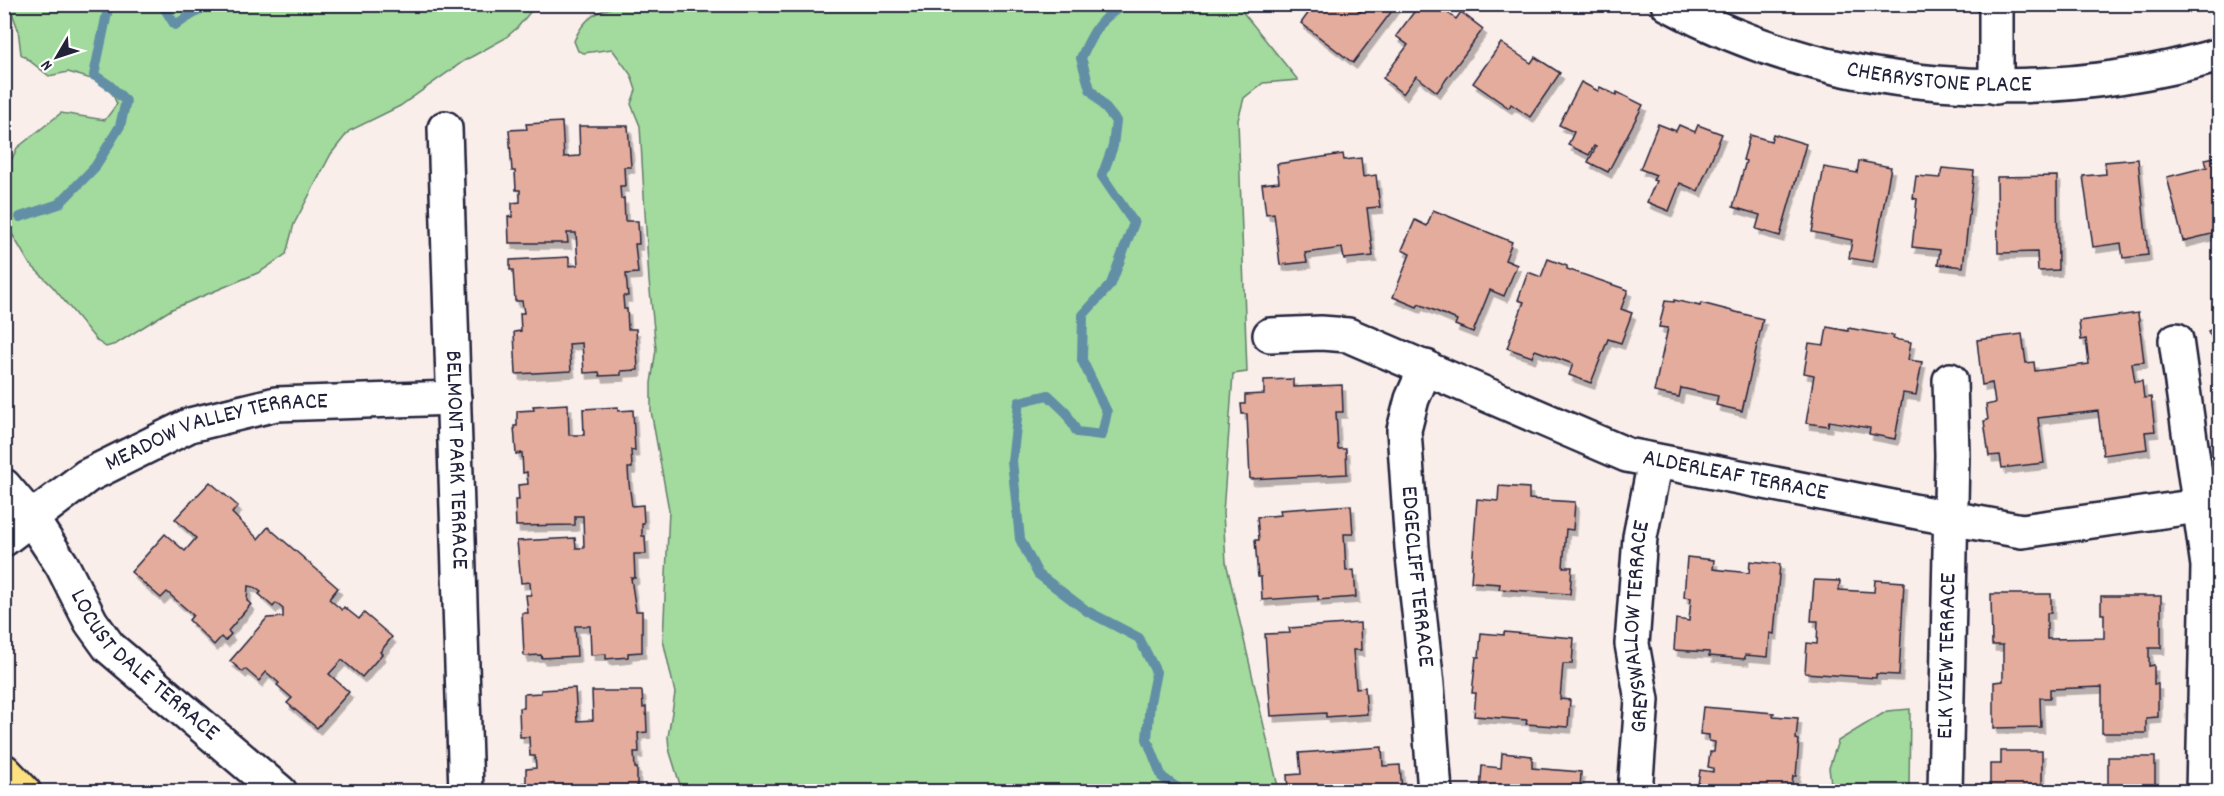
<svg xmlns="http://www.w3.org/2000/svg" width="2224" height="796" font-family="Dekko,sans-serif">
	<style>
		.green { fill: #a3da9d; stroke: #627e6c; stroke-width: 1.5 }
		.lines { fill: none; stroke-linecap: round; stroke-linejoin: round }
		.stream { stroke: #628fa6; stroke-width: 10 }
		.building { fill: #e4ac9c; stroke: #22223b; stroke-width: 1.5; filter: url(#shadow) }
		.minor-casing { stroke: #22223b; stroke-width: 38 }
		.major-casing { stroke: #22223b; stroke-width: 38 }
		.minor { stroke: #fff; stroke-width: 33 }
		.major { stroke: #fde080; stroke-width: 33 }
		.labels { text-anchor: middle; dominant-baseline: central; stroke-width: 4.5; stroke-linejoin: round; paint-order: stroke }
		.street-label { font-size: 24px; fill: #22223b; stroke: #fff }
	</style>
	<defs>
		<filter id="shadow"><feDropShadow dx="3.5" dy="6" stdDeviation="0" flood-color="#0004"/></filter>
	</defs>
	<rect width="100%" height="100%" fill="#faeeeb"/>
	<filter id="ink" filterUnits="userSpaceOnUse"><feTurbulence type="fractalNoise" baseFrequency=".0167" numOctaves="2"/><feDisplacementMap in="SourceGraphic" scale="12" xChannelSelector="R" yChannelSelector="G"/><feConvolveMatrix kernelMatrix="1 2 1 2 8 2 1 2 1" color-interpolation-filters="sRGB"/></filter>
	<g filter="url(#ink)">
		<!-- green -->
		<g class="green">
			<path d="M9 5V4L536 5 517 28 504 39 464 61 400 106 349 131 331 154 294 224 286 254 260 272 172 309 116 344 106 347 97 341 53 287 29 263 5 222V174L17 148 61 113 105 120 117 104 108 84 68 72 49 76 21 54 18 29Z"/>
			<path d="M622 5H1237L1298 80 1263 83 1244 98 1238 120 1247 372 1233 374 1223 513 1226 562 1279 791H682L669 749 668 737 675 693 663 640 669 510 651 411V383L656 349 649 281 640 126 631 104 636 90 631 75 612 49 584 53 578 51 574 41C584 17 598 10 622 5Z"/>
			<path d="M1910 709 1909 791H1832L1829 768 1838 741 1887 711Z"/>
		</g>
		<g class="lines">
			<!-- stream -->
			<g class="stream">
				<path d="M162 4 175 25 201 9V4"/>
				<path d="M1126 4C1100 17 1093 32 1081 58L1090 89 1116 121 1113 146 1102 176 1134 223 1111 284 1083 315 1082 360 1107 412 1102 435 1077 432 1065 411 1048 395 1019 402 1012 461 1020 539 1038 574 1087 611 1139 638 1156 672 1150 702 1147 739 1162 777 1183 792"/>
				<path d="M20 217 59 204 95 167 120 126 126 101 109 85 94 75 109 4"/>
			</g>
		</g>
		<!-- building -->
		<g class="building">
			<path d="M1315 4H1360L1357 9 1360 12 1366 4H1391L1395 7 1353 63 1301 23Z"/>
			<path d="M1420 4H1436L1456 19 1461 12 1483 29 1437 92 1416 76 1403 94 1383 78 1408 45 1396 36Z"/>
			<path d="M1501 43 1531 63 1535 57 1560 73 1530 117 1511 104 1509 108 1473 83Z"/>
			<path d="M1581 82 1598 91 1600 87 1616 95 1617 92 1643 105 1608 172 1588 162 1596 147 1594 146 1589 155 1568 145 1574 132 1559 125Z"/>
			<path d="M562 122 564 157 580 156 579 126H628L631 167H624L625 186H620L621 199 624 198 625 221H638L639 244H635L638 273 626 274 628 296H623L624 309H627L628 329H636L638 370 621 371V375L600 376 599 372 584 373 582 343 569 344 571 371 516 374 514 332 521 331 520 313H524L522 301H515L513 270H510V260L569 257V266L578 265 576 233H567L568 243H509L508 216 512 217V203L520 202V190H516L515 171H512L509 130 527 129 526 124Z"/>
			<path d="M1658 124 1676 131 1679 125 1695 132 1698 125 1722 134 1698 191 1680 183 1669 211 1647 202 1656 181 1653 180 1656 175 1640 169Z"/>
			<path d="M1773 134 1806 144 1780 236 1756 229 1760 215 1733 207 1746 161 1743 160 1750 135 1771 141Z"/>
			<path d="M1343 154 1344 160 1361 158 1363 177 1376 175 1380 207 1367 208 1373 256 1344 259 1342 248 1305 253 1307 262 1280 265 1274 213 1266 214 1262 184 1279 182 1277 164Z"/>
			<path d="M2220 156V232L2183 241 2167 177 2207 167 2205 159Z"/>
			<path d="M2138 159 2148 255 2123 258 2121 243 2093 247 2083 176 2106 174 2105 162Z"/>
			<path d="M1859 161 1891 167 1873 262 1849 258 1852 240 1812 232 1824 167 1857 173Z"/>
			<path d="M1942 168 1974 171 1963 267 1938 264 1940 250 1912 247 1917 199 1913 198 1916 176 1940 178Z"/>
			<path d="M2057 176 2058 270 2038 271 2037 252 1998 253 1997 177Z"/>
			<path d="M1433 210 1512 242 1505 260 1517 265 1504 296 1490 290 1473 332 1455 325 1457 320 1419 304 1417 307 1393 297 1410 254 1402 250 1415 220 1427 226Z"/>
			<path d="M1548 259 1567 266V269L1628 290 1621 309 1632 313 1621 343 1608 339 1591 383 1569 375 1573 364 1535 350 1532 357 1507 348 1524 302 1518 300 1528 272 1541 277Z"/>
			<path d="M1674 300 1700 306 1701 303 1763 319 1742 411 1716 405 1718 396 1681 388 1679 397 1654 392 1668 328 1659 327 1665 301 1674 302Z"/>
			<path d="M2138 313 2144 362 2132 363 2135 382 2142 381 2144 398 2151 397 2155 431 2145 432 2147 449 2103 455 2098 411 2038 418 2044 463 2002 468 2000 455 1989 456 1984 421 1988 420 1986 405 1995 403 1992 383 1982 385 1977 340 2022 334 2026 363 2034 362 2035 371 2089 364 2086 339 2081 340 2079 321Z"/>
			<path d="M2220 325V353L2208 331Z"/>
			<path d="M1827 327 1848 331V328L1894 336 1893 339 1911 342 1908 360 1922 362 1916 395 1903 393 1895 439 1869 434 1870 428 1829 421 1828 426 1806 423 1814 375 1804 373 1809 343 1824 345Z"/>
			<path d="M1293 379V387L1342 385 1343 412H1336L1338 449H1346L1347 474 1250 479 1247 414H1242L1241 404H1245V395L1264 394V380Z"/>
			<path d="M568 404 569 435H584L583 409 618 407V411L633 410 635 451 631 450 632 468H628L629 483 632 506 643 505 644 523H642V536H645L646 554H634L635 578H631L636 611H642V652L628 653V657L606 659V654L591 655 590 626H575L577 656 542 658 541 655 524 656 522 613H528L526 595H531L530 582 521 583 517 541 575 538 576 548H584L583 516H575V525L516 526 515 500H519L518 485 528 484 527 472 523 473 522 453 516 454 514 426H517V411L534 410 533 406Z"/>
			<path d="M210 482 238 506 232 513 258 539 268 527 338 588 329 599 342 610 344 607 359 619 364 613 392 637 380 652 382 654 362 677 342 660 329 674 349 692 317 728 287 703 292 698 277 685 279 683 266 672 259 681 245 669 243 672 230 661 267 618 283 617V609L276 603 273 607 259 594 261 592 254 587 248 586 247 601 251 604 228 631 231 634 225 641 221 637 214 645 189 620 193 615 167 592 161 598 131 572 165 534 185 551 196 538 175 519Z"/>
			<path d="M1499 486 1529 488V499L1575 502 1573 530 1566 529 1563 567H1572L1570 594 1499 589 1500 584 1471 582 1477 499 1498 501Z"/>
			<path d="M1351 505 1353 534H1344L1346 571 1354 570 1356 597 1318 600V596L1262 600 1261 577H1258L1255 540H1259L1257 517 1281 515 1280 510Z"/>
			<path d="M1687 557 1714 560 1713 569 1749 573 1750 561 1780 564 1774 634 1770 633 1768 657 1745 655V659L1709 656V652L1674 650 1676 619 1689 621 1691 598 1684 597Z"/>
			<path d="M1814 580 1840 581 1839 590 1874 592 1875 580 1904 582 1899 675 1876 674V678L1805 673 1807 643 1817 644 1818 621H1811Z"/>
			<path d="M1991 594H2051V613H2047V639L2104 638V614H2101V596H2161V648H2149V666L2154 665V684H2158V717L2146 718V733H2102V687L2050 689V698H2040L2041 727 1994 728V682L2003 681V645H1992Z"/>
			<path d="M1360 623 1361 650H1353L1356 688 1365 687 1367 714 1326 717V713L1271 716 1265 634 1290 633 1289 628Z"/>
			<path d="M1504 632 1574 638 1572 664H1563L1560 699 1570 700 1568 727 1526 724 1527 720 1474 716 1476 693H1472L1476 657H1479L1481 633 1504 635Z"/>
			<path d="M575 688 577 721 593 720 592 691H642L643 708 646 707 647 732 638 733 639 752H634L635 768H637V788H651V792H522V783H526V769L536 768 535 756H530L529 737H520L519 708H524V694L541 693V690Z"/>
			<path d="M1703 707 1774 713 1773 716 1798 718 1796 739 1799 740 1796 776H1793L1791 792H1697L1700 770 1713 772V768L1708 767 1710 752H1714L1715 742 1709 741V735L1700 734Z"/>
			<path d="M1382 747 1383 766 1400 765 1402 792H1288L1287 775 1301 774 1299 753Z"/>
			<path d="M2001 751H2042V792H1990V764H2001Z"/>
			<path d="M1502 753 1532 756V768L1581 772 1580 792H1480L1482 766 1501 768Z"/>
			<path d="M2108 757H2155V792H2097L2096 785 2108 784Z"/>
		</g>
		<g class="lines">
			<defs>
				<g id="minor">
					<path id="s1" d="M1668 4C1836 95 2038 107 2220 55"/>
					<path d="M1996 87V4"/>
					<path id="s2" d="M445 128 466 792"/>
					<path id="s3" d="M1270 335 1321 333 1348 335 1627 455 1928 514 2022 531 2220 503"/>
					<path d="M2176 340 2208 566 2203 792"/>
					<path id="s4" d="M1426 367 1412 399 1404 430 1412 547 1427 685 1435 792"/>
					<path id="s5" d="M4 486 31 518 62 565 91 622 109 647 280 792"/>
					<path id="s6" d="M4 539 87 476 190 425 276 404 454 398"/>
					<path id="s7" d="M1635 792 1642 700 1632 644 1640 537 1655 461"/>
					<path id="s8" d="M1945 792 1952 455 1950 380"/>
				</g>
				<path id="major" d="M4 771 24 792"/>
			</defs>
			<!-- minor casing -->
			<use href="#minor" class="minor-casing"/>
			<!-- major casing -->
			<use href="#major" class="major-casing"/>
			<!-- minor -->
			<use href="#minor" class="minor"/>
			<!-- major -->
			<use href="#major" class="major"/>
		</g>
	</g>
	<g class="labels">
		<!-- street labels -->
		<g class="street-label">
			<text stroke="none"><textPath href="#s1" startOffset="284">CHERRYSTONE PLACE</textPath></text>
			<text stroke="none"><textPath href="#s6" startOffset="243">MEADOW VALLEY TERRACE</textPath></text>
			<text stroke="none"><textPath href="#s2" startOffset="332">BELMONT PARK TERRACE</textPath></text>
			<text stroke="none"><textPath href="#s3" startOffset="492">ALDERLEAF TERRACE</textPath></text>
			<text stroke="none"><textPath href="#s4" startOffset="214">EDGECLIFF TERRACE</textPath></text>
			<text stroke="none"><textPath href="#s7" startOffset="166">GREYSWALLOW TERRACE</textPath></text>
			<text stroke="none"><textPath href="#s8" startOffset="136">ELK VIEW TERRACE</textPath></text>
			<text stroke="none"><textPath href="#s5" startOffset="230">LOCUST DALE TERRACE</textPath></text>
		</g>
	</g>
	<!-- margin -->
	<rect width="2224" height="796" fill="none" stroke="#fff" stroke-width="24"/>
	<rect x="12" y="12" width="2200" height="772" fill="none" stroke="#22223b" stroke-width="2" filter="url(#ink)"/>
	<!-- north arrow -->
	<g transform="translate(57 57) rotate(231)" stroke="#ffffff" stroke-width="4.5" paint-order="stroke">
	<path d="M0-4.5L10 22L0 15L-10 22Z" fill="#22223b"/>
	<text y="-9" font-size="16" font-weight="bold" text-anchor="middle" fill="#22223b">N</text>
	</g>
</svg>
